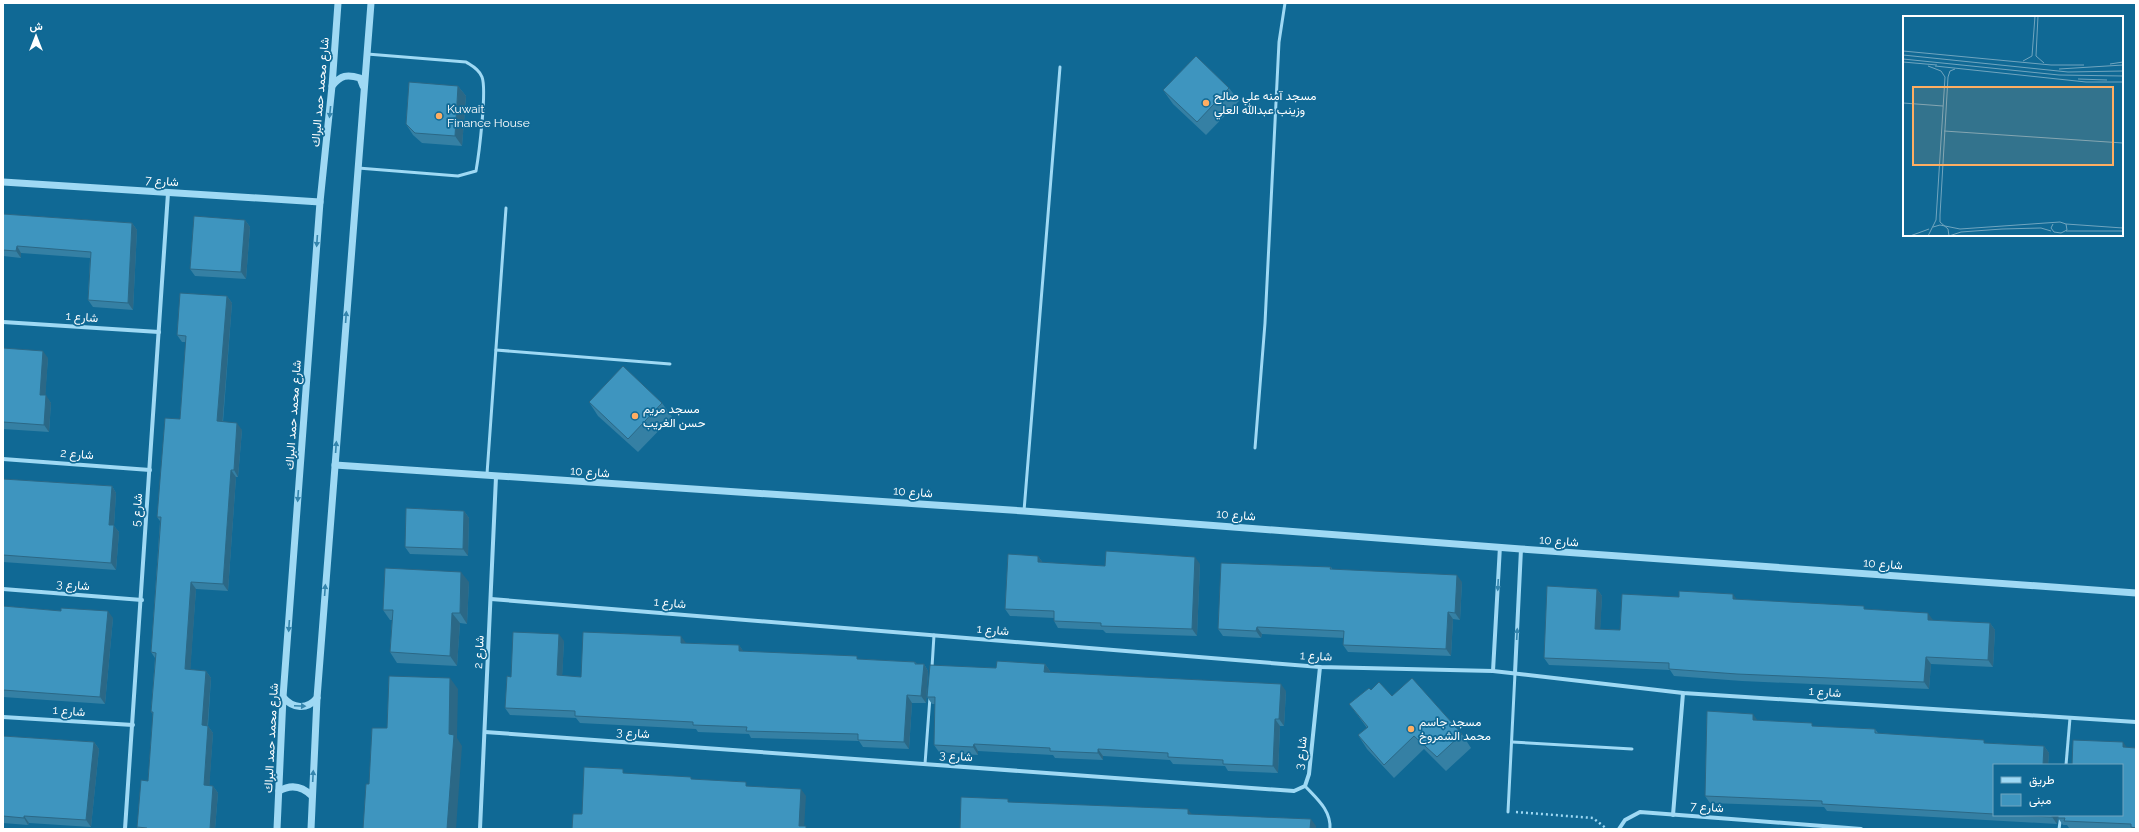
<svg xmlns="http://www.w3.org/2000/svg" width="2139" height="832" font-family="Raleway,Vazirmatn,sans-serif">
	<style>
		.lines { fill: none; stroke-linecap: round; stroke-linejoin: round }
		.path { stroke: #9fd9f4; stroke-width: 2.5; stroke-dasharray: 2 3; stroke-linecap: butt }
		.service { stroke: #9fd9f4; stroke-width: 3 }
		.minor { stroke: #9fd9f4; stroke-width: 4 }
		.tertiary { stroke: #9fd9f4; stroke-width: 7 }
		.wall { fill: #3580a4 }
		.shaded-wall { fill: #2b6886 }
		.building { fill: #3e95bf; stroke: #2b6886 }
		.oneway { fill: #3485ad }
		.poi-dot { fill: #ffae62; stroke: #106995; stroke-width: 1.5 }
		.labels { text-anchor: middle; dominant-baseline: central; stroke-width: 3.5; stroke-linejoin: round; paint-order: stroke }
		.street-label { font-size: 12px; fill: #fff; stroke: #106995 }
		.poi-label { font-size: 12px; fill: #fff; stroke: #106995; text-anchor: start }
		.inset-road { fill: none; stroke: #70a5bf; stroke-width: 1 }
		.view { fill: #ffae62; fill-opacity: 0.15; stroke: #ffae62; stroke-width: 2 }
		.inset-edge { fill: none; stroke: #fff; stroke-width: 2 }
	</style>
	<rect width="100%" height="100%" fill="#106995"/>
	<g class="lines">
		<!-- path -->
		<path class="path" d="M1516 812 1593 818 1607 829"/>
		<!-- service -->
		<g class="service">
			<path d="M358 168 458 176 476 171C479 154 487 90 482 77 479 69 472 66 466 62L367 54"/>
			<path d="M496 350 670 364"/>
			<path d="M1255 448 1265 323 1279 42 1285 3"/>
			<path d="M487 474 506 208"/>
			<path d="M1024 511 1060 67"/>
			<path d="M932 667 934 635"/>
			<path d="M1512 742 1632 749"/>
			<path d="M925 764 930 697"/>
			<path d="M2066 765 2070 718"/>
			<path d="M1305 786C1317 799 1331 810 1330 829"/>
			<path d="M1508 812 1515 673"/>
			<path d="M2059 829 2061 815"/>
		</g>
		<!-- minor -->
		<g class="minor">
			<path d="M3 322 159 332"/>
			<path d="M3 459 150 470"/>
			<path d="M3 589 142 600"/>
			<path d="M491 599 1320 667 1493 671 1683 693 2136 722"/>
			<path d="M1493 671 1500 546"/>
			<path d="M1515 673 1521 549"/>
			<path d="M3 717 133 725"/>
			<path d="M485 732 1294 791 1305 786 1309 774 1320 667"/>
			<path d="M1673 815 1683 693"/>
			<path d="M125 829 168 193"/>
			<path d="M480 829 496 477"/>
			<path d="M1619 829 1625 820 1640 812 1861 829"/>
		</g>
		<!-- tertiary -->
		<g class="tertiary">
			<path d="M332 86C341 75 347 74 360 78L363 86"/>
			<path d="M3 182 320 202"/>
			<path d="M335 465 1024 511 1521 549 2136 593"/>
			<path d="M283 697C293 709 307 710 317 698"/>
			<path d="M279 791C291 784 302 786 312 796"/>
			<path d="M277 829 283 697 320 202 332 86 338 3"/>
			<path d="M311 829 317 698 371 3"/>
		</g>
	</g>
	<!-- wall -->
	<g class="wall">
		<path d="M458 86 466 96 462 146 422 143 413 135 406 124Z"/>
		<path d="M1229 88 1239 101 1206 135 1173 104 1163 90Z"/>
		<path d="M3 214 132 223 137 230 133 310 93 307 88 300 90 258 21 253V258L3 256Z"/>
		<path d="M245 220 250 227 246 279 195 276 190 269Z"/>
		<path d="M227 296 232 303 223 422 242 430 238 477H236L228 591 196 589 190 670 206 671 211 678 208 726 213 733 209 786H213L218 793 215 829H138L137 827 148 781 153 714 151 712 155 658 151 652 160 521 157 517 180 419 186 342H182L177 335Z"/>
		<path d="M3 348 48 358 45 395 51 403 49 432 3 429Z"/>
		<path d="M589 402 662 403 672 417 638 452 598 416Z"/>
		<path d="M3 479 112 486 116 493 114 526 119 532 116 570 3 562Z"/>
		<path d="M464 511 469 518 468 556 410 554 405 547Z"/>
		<path d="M1038 556 1043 563 1105 566 1200 564 1197 636 1106 633 1103 630 1058 628 1054 621V618L1010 616 1005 609Z"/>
		<path d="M1331 567 1333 570 1462 582 1460 620 1453 619 1451 656 1348 652 1343 645 1344 638 1262 634 1261 638 1223 636 1218 629Z"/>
		<path d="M469 582 467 624 460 623 457 666 397 663 390 652 392 620H390L383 610Z"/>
		<path d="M1597 589 1602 596 1600 629 1620 630 1679 597 1737 599 1866 609 1933 620 1990 623 1995 630 1993 667 1931 664 1929 689 1742 681 1674 676 1670 670 1549 665 1544 658Z"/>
		<path d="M3 606 61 611 113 618 105 704 3 697Z"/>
		<path d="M564 641 562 676 581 677 685 643 739 645 743 651 859 659 915 662 917 664H924L928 671 926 703H912L909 749 863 747 859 741 751 738 749 734 698 732 696 729 580 723 576 718 510 715 505 708 511 677Z"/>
		<path d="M1045 664 1050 671V672L1286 691 1284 726H1280L1278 773 1228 771 1225 766 1173 764 1170 760 1103 756V760L1055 758 1053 755 978 751V755L939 752 934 745 935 704H932L927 697 996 668Z"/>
		<path d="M1371 690 1392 696 1462 734 1471 748 1446 771 1424 749 1394 778 1367 749 1358 735 1367 728 1359 717 1349 704Z"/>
		<path d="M1757 720 1815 727 1875 729 1878 733 1986 743 2044 746 2049 753 2048 765H1994V815H2058L2057 824 1827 811 1824 807 1710 803 1705 796Z"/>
		<path d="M3 736 94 742 99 749 91 827 29 823 28 825 3 823Z"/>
		<path d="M2126 747 2136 748V829H2085L2069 828 2067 825H2063L2058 818Z"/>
	</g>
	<!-- shaded-wall -->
	<g class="shaded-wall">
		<path d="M458 86 466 96 462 146 455 136Z"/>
		<path d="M245 220 250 227 246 279 241 272Z"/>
		<path d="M132 223 137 230 133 310 128 303Z"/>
		<path d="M17 246 21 253V258L16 251Z"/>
		<path d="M227 296 232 303 222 428 217 421Z"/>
		<path d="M43 351 48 358 45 402 40 395Z"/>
		<path d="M46 395 51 403 49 432 44 425Z"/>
		<path d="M237 423 242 430 238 477 234 470Z"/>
		<path d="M231 470 236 477 228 591 223 584Z"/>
		<path d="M112 486 116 493 114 526 119 532 116 570 111 563 109 525Z"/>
		<path d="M464 511 469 518 468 556 463 549Z"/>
		<path d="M1038 556 1043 563 1038 562Z"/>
		<path d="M1195 557 1200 564 1197 636 1192 629Z"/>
		<path d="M461 572 469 582 467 624 460 613Z"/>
		<path d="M1457 575 1462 582 1460 620 1455 613Z"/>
		<path d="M191 582 196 589 190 676 185 669Z"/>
		<path d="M1597 589 1602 596 1600 636 1595 629Z"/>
		<path d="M1733 594 1738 601 1733 599Z"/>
		<path d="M108 611 113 618 105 704 100 697Z"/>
		<path d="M1448 612 1453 619 1451 656 1446 649Z"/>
		<path d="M452 613 460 623 457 666 450 656Z"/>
		<path d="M1928 613 1933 620H1928Z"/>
		<path d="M1990 623 1995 630 1993 667 1988 660Z"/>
		<path d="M1257 627 1262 634 1261 638 1256 631Z"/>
		<path d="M559 634 564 641 562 682 557 675Z"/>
		<path d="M681 636 686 643H681Z"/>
		<path d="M739 645 744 652 739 651Z"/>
		<path d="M1926 657 1931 664 1929 689 1924 682Z"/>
		<path d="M924 664 928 671 926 703 921 696Z"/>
		<path d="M1045 664 1050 671 1049 679 1044 672Z"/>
		<path d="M206 671 211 678 207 732 202 725Z"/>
		<path d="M450 678 458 689 457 738 462 746 456 829H447L449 734Z"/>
		<path d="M1281 684 1286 691 1284 726 1279 719Z"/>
		<path d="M907 695 912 703 909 749 904 742Z"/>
		<path d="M1753 714 1758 721 1753 720Z"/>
		<path d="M1275 719 1280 726 1278 773 1273 766Z"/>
		<path d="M208 726 213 733 209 792 204 785Z"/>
		<path d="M94 742 99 749 91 827 86 820Z"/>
		<path d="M2123 742 2128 749 2123 747Z"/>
		<path d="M974 744 978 751V755L973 747Z"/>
		<path d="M2044 746 2049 753 2048 765H2043Z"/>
		<path d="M1098 749 1103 756V760L1098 753Z"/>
		<path d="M213 786 218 793 215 829H210Z"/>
		<path d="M801 789 806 796 804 829 799 826Z"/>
		<path d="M1188 809 1193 816 1188 814Z"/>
		<path d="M2052 815H2058L2057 824 2052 817Z"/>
		<path d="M24 816 29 823 28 825 24 818Z"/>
		<path d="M1311 819 1316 826V829H1310Z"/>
	</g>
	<!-- building -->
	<g class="building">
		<path d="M1196 56 1229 88 1197 122 1163 90Z"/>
		<path d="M409 82 458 86 455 136 415 133 406 124Z"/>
		<path d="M3 214 132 223 128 303 88 300 91 252 17 246 16 251 3 250Z"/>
		<path d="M194 216 245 220 241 272 190 269Z"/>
		<path d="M180 293 227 296 217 421 237 423 234 470H231L223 584 191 582 185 669 206 671 202 725 208 726 204 785 213 786 210 829H147V828L137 827 141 780 148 781 153 712H151L156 653 151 652 161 517H157L165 418 180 419 186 336 177 335Z"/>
		<path d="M3 348 43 351 40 395H46L44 425 3 422Z"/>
		<path d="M623 366 662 403 628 439 589 402Z"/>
		<path d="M3 479 112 486 109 525H114L111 563 3 555Z"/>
		<path d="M406 508 464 511 463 549 405 547Z"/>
		<path d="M1106 551 1195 557 1192 629 1101 626V623L1054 621V611L1005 609 1008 554 1038 556V562L1105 566Z"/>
		<path d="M1221 563 1331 567 1330 569 1457 575 1455 613 1448 612 1446 649 1343 645 1344 631 1257 627 1256 631 1218 629Z"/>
		<path d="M385 568 461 572 460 613H452L450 656 390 652 393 610H383Z"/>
		<path d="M1547 586 1597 589 1595 629 1620 630 1622 594 1679 597V591L1733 594V599L1864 606V609L1928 613V620L1990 623 1988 660 1926 657 1924 682 1737 674 1669 669V663L1544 658Z"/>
		<path d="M3 606 61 611V608L108 611 100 697 3 690Z"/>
		<path d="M513 632 559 634 557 675 581 677 583 632 681 636V643L739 645V651L857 656V659L915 662V664H924L921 696 907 695 904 742 858 740V734L746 731 747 727 693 725V722L575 716V711L505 708 507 676 511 677Z"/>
		<path d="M997 661 1045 664 1044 672 1281 684 1279 719H1275L1273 766 1223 764V760L1168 757V753L1098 749V753L1050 751V748L974 744 973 747 934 745 935 697H927L930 665 996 668Z"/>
		<path d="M389 676 450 678 449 734 454 735 447 829H363L366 784H369L372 728H387Z"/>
		<path d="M1412 678 1462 734 1437 757 1414 736 1384 765 1358 735 1368 727 1349 704 1369 688 1371 690 1379 682 1392 696Z"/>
		<path d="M1707 711 1753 714V720L1812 723V726L1875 729V733L1984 740V743L2044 746 2043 765H1994V814L1822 804V801L1705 796Z"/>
		<path d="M3 736 94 742 86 820 24 816V818L3 816Z"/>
		<path d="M2073 740 2123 742V747L2136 748V828L2131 827V824L2064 821 2065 818H2058V815H2122V765H2072Z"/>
		<path d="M584 767 623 769V773L691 777V779L746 782V786L801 789 799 826H806V829H572L573 814H582Z"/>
		<path d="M961 797 1008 799V802L1188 809V814L1311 819 1310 829H960Z"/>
		<path d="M2009 815H2052V817Z"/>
	</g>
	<!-- one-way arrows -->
	<defs><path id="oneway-solid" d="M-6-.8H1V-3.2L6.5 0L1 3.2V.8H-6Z"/></defs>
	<g class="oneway">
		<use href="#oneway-solid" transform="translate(330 112) rotate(96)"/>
		<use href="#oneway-solid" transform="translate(317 241) rotate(94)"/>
		<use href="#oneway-solid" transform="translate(346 317) rotate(-86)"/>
		<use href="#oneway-solid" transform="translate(336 447) rotate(-86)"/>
		<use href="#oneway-solid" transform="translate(298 496) rotate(94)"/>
		<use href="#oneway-solid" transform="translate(1498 585) rotate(93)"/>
		<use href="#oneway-solid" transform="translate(325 590) rotate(-86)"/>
		<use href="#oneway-solid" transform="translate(289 626) rotate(94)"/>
		<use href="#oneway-solid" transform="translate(1517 634) rotate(-87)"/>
		<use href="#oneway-solid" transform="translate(300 706) rotate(2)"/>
		<use href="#oneway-solid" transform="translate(313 776) rotate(-87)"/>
	</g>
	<!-- markers -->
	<g class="poi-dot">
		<circle cx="1206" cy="103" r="4"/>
		<circle cx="439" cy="116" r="4"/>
		<circle cx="635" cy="416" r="4"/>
		<circle cx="1411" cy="729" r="4"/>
	</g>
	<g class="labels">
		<!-- street labels -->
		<g class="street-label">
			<text transform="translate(320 92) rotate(-85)">شارع محمد حمد البراك</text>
			<text transform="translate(162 181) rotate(4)">شارع 7</text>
			<text transform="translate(82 317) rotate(4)">شارع 1</text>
			<text transform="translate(293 415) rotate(-86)">شارع محمد حمد البراك</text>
			<text transform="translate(77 454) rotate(4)">شارع 2</text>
			<text transform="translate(590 472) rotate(4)">شارع 10</text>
			<text transform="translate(913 492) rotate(4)">شارع 10</text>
			<text transform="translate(137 510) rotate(-86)">شارع 5</text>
			<text transform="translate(1236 515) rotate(4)">شارع 10</text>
			<text transform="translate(1559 541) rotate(4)">شارع 10</text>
			<text transform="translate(1883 564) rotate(4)">شارع 10</text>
			<text transform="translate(73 585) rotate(4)">شارع 3</text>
			<text transform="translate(670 603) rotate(5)">شارع 1</text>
			<text transform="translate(993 630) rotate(5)">شارع 1</text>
			<text transform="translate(479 652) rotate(-87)">شارع 2</text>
			<text transform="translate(1316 656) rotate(3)">شارع 1</text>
			<text transform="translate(1825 692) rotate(4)">شارع 1</text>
			<text transform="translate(69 711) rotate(4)">شارع 1</text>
			<text transform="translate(633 733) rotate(4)">شارع 3</text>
			<text transform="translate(271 738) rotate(-87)">شارع محمد حمد البراك</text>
			<text transform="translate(1301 753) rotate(-83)">شارع 3</text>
			<text transform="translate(956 756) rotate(4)">شارع 3</text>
			<text transform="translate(1707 807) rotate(4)">شارع 7</text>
		</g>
		<!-- poi labels -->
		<g class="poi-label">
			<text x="1214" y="96">مسجد آمنه علي صالح<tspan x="1214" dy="14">وزينب عبدالله العلي</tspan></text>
			<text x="447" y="109">Kuwait<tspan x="447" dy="14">Finance House</tspan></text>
			<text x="643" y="409">مسجد مريم<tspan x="643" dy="14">حسن الغريب</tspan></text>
			<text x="1419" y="722">مسجد جاسم<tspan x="1419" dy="14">محمد الشمروخ</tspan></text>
		</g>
	</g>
	<!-- overview -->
	<g transform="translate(1903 16)">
		<rect width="220" height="220" fill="#106995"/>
		<path class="inset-road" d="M135 0 133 40 141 47M0 35 148 49H181M0 39 165 56 220 55M0 43 156 59 220 60M120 45 129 40 132 0M0 46 34 49M207 48 220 46M25 50 38 55 42 61 33 204 25 220M32 50 183 66H220M156 53 220 49M175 63 204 64M0 87 40 90M41 115 220 127M163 208 220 212M30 211 37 209 57 213 157 206 163 208 164 214 158 217 151 216 148 212 150 208M163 215H220M7 220 26 213M46 220 45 213 37 206V199L45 61 47 55 52 53M46 220 58 216 99 213 138 212 148 215"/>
		<path class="view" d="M10 71H210V149H10Z"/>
		<rect width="220" height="220" class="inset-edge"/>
	</g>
	<!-- border -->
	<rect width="2139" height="832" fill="none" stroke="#ffffff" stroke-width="8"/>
	<!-- legend -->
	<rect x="1993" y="764" width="130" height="52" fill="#106995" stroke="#70a5bf"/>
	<rect x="2001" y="777" width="20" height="6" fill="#9fd9f4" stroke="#70a5bf"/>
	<text x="2029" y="784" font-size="12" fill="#ffffff">طريق</text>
	<rect x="2001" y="794" width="20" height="12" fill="#3e95bf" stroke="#70a5bf"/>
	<text x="2029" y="804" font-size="12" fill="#ffffff">مبنى</text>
	<!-- north arrow -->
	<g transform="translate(36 36)" stroke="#106995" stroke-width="3" paint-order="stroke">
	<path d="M0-3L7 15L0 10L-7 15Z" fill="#ffffff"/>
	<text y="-6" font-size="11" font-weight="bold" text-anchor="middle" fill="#ffffff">ش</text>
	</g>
</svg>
